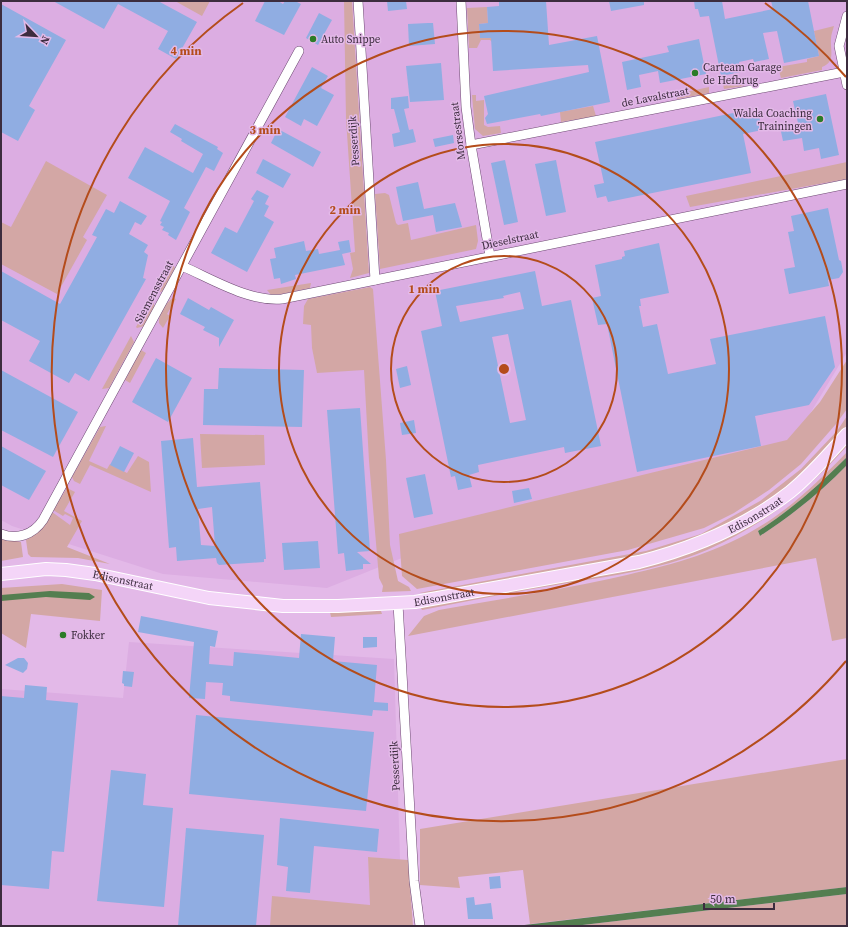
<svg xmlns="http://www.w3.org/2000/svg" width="848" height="927" font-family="'Source Serif 4',serif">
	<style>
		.built { fill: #dcade2 }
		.green { fill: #d3a7a5 }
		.water { fill: #547e50 }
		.building { fill: #90ade2; fill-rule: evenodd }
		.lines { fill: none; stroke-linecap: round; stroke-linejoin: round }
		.minor-casing { stroke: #6d4972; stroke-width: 10 }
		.major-casing { stroke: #fff; stroke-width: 14 }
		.minor { stroke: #fff; stroke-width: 9 }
		.major { stroke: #f4d5f8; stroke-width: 12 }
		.ring { fill: none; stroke: #b44c1b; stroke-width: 2 }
		.poi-dot { fill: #2b7c27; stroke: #e3b9e8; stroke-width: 1.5 }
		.labels { text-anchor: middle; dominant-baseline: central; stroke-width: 3; stroke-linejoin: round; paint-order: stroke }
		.poi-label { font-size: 11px; fill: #3c2c3e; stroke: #e3b9e8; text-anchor: start }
		.street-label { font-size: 11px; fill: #3c2c3e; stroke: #e3b9e8 }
		.centre { fill: #b44c1b; stroke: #e3b9e8; stroke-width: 2 }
		.ring-label { font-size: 12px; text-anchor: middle; font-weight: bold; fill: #b44c1b; stroke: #e3b9e8; stroke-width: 3; stroke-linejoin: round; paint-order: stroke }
	</style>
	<rect width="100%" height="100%" fill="#e3b9e8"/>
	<!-- built -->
	<g class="built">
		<path d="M1 1H847V352L790 447 444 541 327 588 163 574 12 526 1 520Z"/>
		<path d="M129 642 394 659 400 860 368 857 373 926H1V689L123 698Z"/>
	</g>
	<!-- green -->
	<g class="green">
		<path d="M175 1H210L202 16Z"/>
		<path d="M344 1H352L369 273 350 278 353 269 350 253 355 252 346 119Z"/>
		<path d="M487 7 488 23 479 24 480 38H492V42L490 40H481L477 48H469L467 8Z"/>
		<path d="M834 26C833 30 831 34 831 39 830 50 836 62 822 67V70L781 78 778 67 807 62V59L819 56 814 31Z"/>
		<path d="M730 77 731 82 743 80 744 86 724 89 722 79Z"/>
		<path d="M709 87V93L677 99V94Z"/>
		<path d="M472 95H476V101L484 100V125L488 127 500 126 501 133 483 136 475 129Z"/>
		<path d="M593 106 596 116 561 122 560 112Z"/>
		<path d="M46 161 107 195 83 237 87 240 57 294 1 264V222L11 227Z"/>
		<path d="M847 162V179L690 207 686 196Z"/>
		<path d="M385 193 389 195 396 223 398 225 408 223 411 240 476 225 478 241 476 249 380 269 375 194Z"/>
		<path d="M171 262 175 268 164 289 161 292 156 291Z"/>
		<path d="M311 283 310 288 277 295H271L267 290Z"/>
		<path d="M370 287 373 289 386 460 390 545 398 581 409 587 411 591 382 592 383 586 379 578 369 461 364 370 317 373 312 348 311 325 303 324 304 306 308 299Z"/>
		<path d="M173 298 176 299 167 314 170 316 163 328 159 323C158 315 166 302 173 298Z"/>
		<path d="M151 300 154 303V307L144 326 137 328 136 327Z"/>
		<path d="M131 336 134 342 109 388 102 389Z"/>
		<path d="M141 350 146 353 130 383 125 380Z"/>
		<path d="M847 360V409L836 424 801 464 769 490 734 513 704 528 628 550 417 589 402 576 399 534 787 440 820 402Z"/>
		<path d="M847 416V425L844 430 814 464 777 495 728 525 695 540 648 555 438 592 419 593 646 551 701 534 760 501 801 469 837 431Z"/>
		<path d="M106 426 89 461 107 469 110 464 127 473 138 456 149 462 151 492 90 465 80 484 74 481 72 477 100 427Z"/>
		<path d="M200 434 264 435 265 465 202 468Z"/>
		<path d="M847 442V446C807 491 762 526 707 550 658 571 602 577 550 586 507 593 465 602 422 610L421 608 442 602 647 565 694 552 743 529Z"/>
		<path d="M847 452V457C819 485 791 510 758 531L760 536C792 515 821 492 847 465V638L832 641 816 558 408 636 424 616 439 610C496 600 552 591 609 579 657 568 703 558 747 534 785 514 817 483 847 452Z"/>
		<path d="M67 488 75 492 64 511 82 521 67 547 110 564 78 558 31 557 28 554 26 540 41 530 52 512 70 525 73 518 65 514 63 516 53 510Z"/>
		<path d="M1 538 21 542 23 557 1 561Z"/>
		<path d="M62 584 102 590 100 621 31 614 26 648 1 633V588Z"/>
		<path d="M381 611 382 614 331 617 330 612Z"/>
		<path d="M847 759V887L530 924 523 870 458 877 460 888 420 885V829Z"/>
		<path d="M368 857 408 860 413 926H270L272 896 370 905Z"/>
		<path d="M847 894V926H574Z"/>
	</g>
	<!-- water -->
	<g class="water">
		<path d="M847 457V465C821 492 792 515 760 536L758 531C791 510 819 485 847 457Z"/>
		<path d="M50 591 89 593 95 597 90 600 46 597 1 601V595Z"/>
		<path d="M847 887V894L574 926H516Z"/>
	</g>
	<!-- building -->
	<g class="building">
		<path d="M53 1H158L197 22 176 59 158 49 168 31 118 4 104 29Z"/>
		<path d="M265 1H278L283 4 285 1H295L301 4 284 35 255 21Z"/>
		<path d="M387 1H406L407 9 388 11Z"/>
		<path d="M499 1H546L549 45 597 36 610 102 541 116 540 114 487 124 485 118 488 114 484 96 589 72 588 65 493 71 491 38H480L479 24 488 23 487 7 499 6Z"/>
		<path d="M609 1H644V5L611 11Z"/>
		<path d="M694 1H722L725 19 773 9 771 1H808L819 56 784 63 777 31 763 33 769 59 754 62 753 59 739 62 741 72 721 76 709 16 700 17 698 9H695Z"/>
		<path d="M1 4 66 40 29 106 35 110 18 141 1 132Z"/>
		<path d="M319 13 332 20 318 45 306 38Z"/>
		<path d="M428 23H433L435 44 409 46 408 24Z"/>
		<path d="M699 39 706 74 660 83 658 71 639 75 641 87 627 90 622 62 669 52 667 46Z"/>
		<path d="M441 63 444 100 410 102 406 66Z"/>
		<path d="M312 67 328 76 321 88 334 95 317 126 304 119 301 126 285 117Z"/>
		<path d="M826 94 839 155 821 159 819 148 804 151 802 138 783 141 780 127 798 123 793 101Z"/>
		<path d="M408 96 409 108 404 109 409 130 413 129 416 142 394 147 392 134 400 132 394 109H391V98Z"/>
		<path d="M758 111 762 130 743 134 751 173 608 202 606 196 597 198 594 185 604 183 595 142 738 112Z"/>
		<path d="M175 124 218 147 217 149 223 153 214 171 206 167 184 208 190 212 176 240 168 235 169 233 162 230 164 227 160 225 162 222 160 221 170 201 128 178 145 147 193 173 203 154 181 141 182 139 170 132Z"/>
		<path d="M278 129 321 152 313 167 271 143Z"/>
		<path d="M453 135 454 143 435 147 433 139Z"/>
		<path d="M263 159 291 174 283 188 256 173Z"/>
		<path d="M505 160 518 222 504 225 491 163Z"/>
		<path d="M556 160 566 212 546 216 535 164Z"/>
		<path d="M418 182 424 209 455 203 462 227 436 232 433 215 403 221 396 187Z"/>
		<path d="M257 190 269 196 265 204 269 206 264 216 274 222 247 272 211 253 225 227 237 233 254 201 251 199Z"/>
		<path d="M120 201 147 216 141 225 135 222 129 234 148 245 144 252 148 255 143 278 146 279 89 381 75 373 69 383 29 361 40 341 1 320V271L60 304 97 237 92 235 106 209 114 213Z"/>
		<path d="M828 208 839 260 841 261 843 272 839 278 828 280 829 286 789 294 784 269 795 267 788 232 794 231 791 216Z"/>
		<path d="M349 240 351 252 342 254 345 265 295 275 296 279 281 284 280 278 274 279 270 259 276 258 274 248 304 241 306 251 318 249 319 254 340 250 338 242Z"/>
		<path d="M659 243 669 293 640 299 641 306H639L643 327 657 324 668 374 716 364 710 339 825 316 835 367 809 405 755 416 761 446 637 472 607 324 598 325 592 298 601 296 595 265 622 259V257L625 256 624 251Z"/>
		<path d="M535 271 542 306 571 300 601 446 565 453 564 447 478 465 479 472 469 475 472 487 458 490 455 476 451 477 421 331 442 326 435 291ZM520 292 524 309 460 322 456 306 504 298 503 296ZM508 334 526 420 510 423 492 337Z"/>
		<path d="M188 298 209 310 211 307 234 320 219 347V338L203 330 205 327 180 314Z"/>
		<path d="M156 358 192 378 168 422 132 402Z"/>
		<path d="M407 366 411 385 400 388 396 369Z"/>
		<path d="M219 368 304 370 302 427 203 425 204 389H218Z"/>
		<path d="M1 370 78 412 53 457 1 430Z"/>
		<path d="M360 408 370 551 357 552 371 564H363V569L346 571 344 553 338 554 327 410Z"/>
		<path d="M414 420 416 433 402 435 400 423Z"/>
		<path d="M193 438 197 487 260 482 266 559H264V562L219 565 217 563 216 558 177 561 176 547 169 548 161 441ZM212 507 215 546 201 545 198 509Z"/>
		<path d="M1 446 46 471 29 500 1 485Z"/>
		<path d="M120 446 134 453 124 472 110 465Z"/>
		<path d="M425 474 433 514 414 518 406 478Z"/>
		<path d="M529 488 532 499 514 503 512 491Z"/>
		<path d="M318 541 320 568 284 570 282 543Z"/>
		<path d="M141 616 218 631 215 647 210 646 209 664 233 666 234 652 299 658 301 634 335 637 333 661 377 665 374 702 388 703V711L373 710 372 716 230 701V696L222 695 223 683 206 682 205 699 189 698 194 642 138 632Z"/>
		<path d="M363 637H377V647L363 648Z"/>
		<path d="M18 658H24L28 663 27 669 23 673 5 665Z"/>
		<path d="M123 671 134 672 132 687 124 686V684L122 683Z"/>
		<path d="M25 685 47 687 46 700 78 703 64 852 52 851 49 889 1 885V696L24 698Z"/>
		<path d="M196 715 374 732 366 811 189 794Z"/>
		<path d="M111 770 146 774 143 805 173 808 164 907 97 901Z"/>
		<path d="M280 818 379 829 377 852 314 846 310 893 286 891 288 867 277 865Z"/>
		<path d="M186 828 264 835 256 926H178Z"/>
		<path d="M500 876 501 888 490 889 489 877Z"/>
		<path d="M474 897 475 905 491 903 493 919H468L466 898Z"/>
	</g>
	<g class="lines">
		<defs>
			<g id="minor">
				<path d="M358 1 375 280"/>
				<path d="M461 1 466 107 471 145 490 256"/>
				<path d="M847 16 839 46 847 85"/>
				<path d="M471 145 844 72"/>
				<path d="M182 266C212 279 249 302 282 299L847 184"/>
				<path d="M1 534C17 540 33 535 43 520L299 51"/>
				<path d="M398 604 414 881 420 926"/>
			</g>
			<g id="major">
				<path id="s1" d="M1 574 46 569 66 570 95 574 209 598 283 606H338L415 602 639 562C694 548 745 527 790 492 811 475 829 454 847 434"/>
			</g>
		</defs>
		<!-- minor casing -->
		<use href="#minor" class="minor-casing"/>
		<!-- major casing -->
		<use href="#major" class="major-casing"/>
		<!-- minor -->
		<use href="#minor" class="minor"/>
		<!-- major -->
		<use href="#major" class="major"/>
	</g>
	<!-- distance rings -->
	<g class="ring">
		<circle cx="504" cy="369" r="113"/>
		<circle cx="504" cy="369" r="225"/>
		<circle cx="504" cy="369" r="338"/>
		<path d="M846 661A450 450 0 1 1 243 3M765 3A450 450 0 0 1 846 77"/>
	</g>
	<!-- markers -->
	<g class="poi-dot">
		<circle cx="313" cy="39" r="4"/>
		<circle cx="695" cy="73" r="4"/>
		<circle cx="820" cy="119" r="4"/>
		<circle cx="63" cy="635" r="4"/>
	</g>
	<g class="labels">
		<!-- poi labels -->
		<g class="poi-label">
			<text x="321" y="39">Auto Snippe</text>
			<text x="703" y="67">Carteam Garage<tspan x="703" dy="13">de Hefbrug</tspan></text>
			<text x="812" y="113" text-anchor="end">Walda Coaching<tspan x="812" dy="13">Trainingen</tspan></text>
			<text x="71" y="635">Fokker</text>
		</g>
		<!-- street labels -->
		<g class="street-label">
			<text transform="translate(655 97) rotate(-11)">de Lavalstraat</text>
			<text transform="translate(458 131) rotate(-97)">Morsestraat</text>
			<text transform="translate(354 141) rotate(-94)">Pesserdijk</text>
			<text transform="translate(510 240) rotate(-12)">Dieselstraat</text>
			<text transform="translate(154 292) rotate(-62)">Siemensstraat</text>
			<text stroke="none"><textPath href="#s1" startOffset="771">Edisonstraat</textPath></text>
			<text stroke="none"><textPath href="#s1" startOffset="123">Edisonstraat</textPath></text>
			<text stroke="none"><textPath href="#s1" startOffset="447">Edisonstraat</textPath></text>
			<text transform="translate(395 766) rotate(-93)">Pesserdijk</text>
		</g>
	</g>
	<circle cx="504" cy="369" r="6" class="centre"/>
	<g class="ring-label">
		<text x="186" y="55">4 min</text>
		<text x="265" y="134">3 min</text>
		<text x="345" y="214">2 min</text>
		<text x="424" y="293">1 min</text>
	</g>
	<!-- border -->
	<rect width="848" height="927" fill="none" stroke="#3c2c3e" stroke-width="4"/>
	<!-- north arrow -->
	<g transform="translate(36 36) rotate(115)" stroke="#e3b9e8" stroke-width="3" paint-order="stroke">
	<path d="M0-3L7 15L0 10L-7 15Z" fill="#3c2c3e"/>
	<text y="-6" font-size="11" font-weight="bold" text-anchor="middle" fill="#3c2c3e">N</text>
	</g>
	<!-- scale -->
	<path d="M704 903v6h70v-6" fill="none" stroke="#3c2c3e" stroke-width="2"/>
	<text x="710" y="903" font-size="12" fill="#3c2c3e" stroke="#e3b9e8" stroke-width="3" paint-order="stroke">50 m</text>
</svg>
